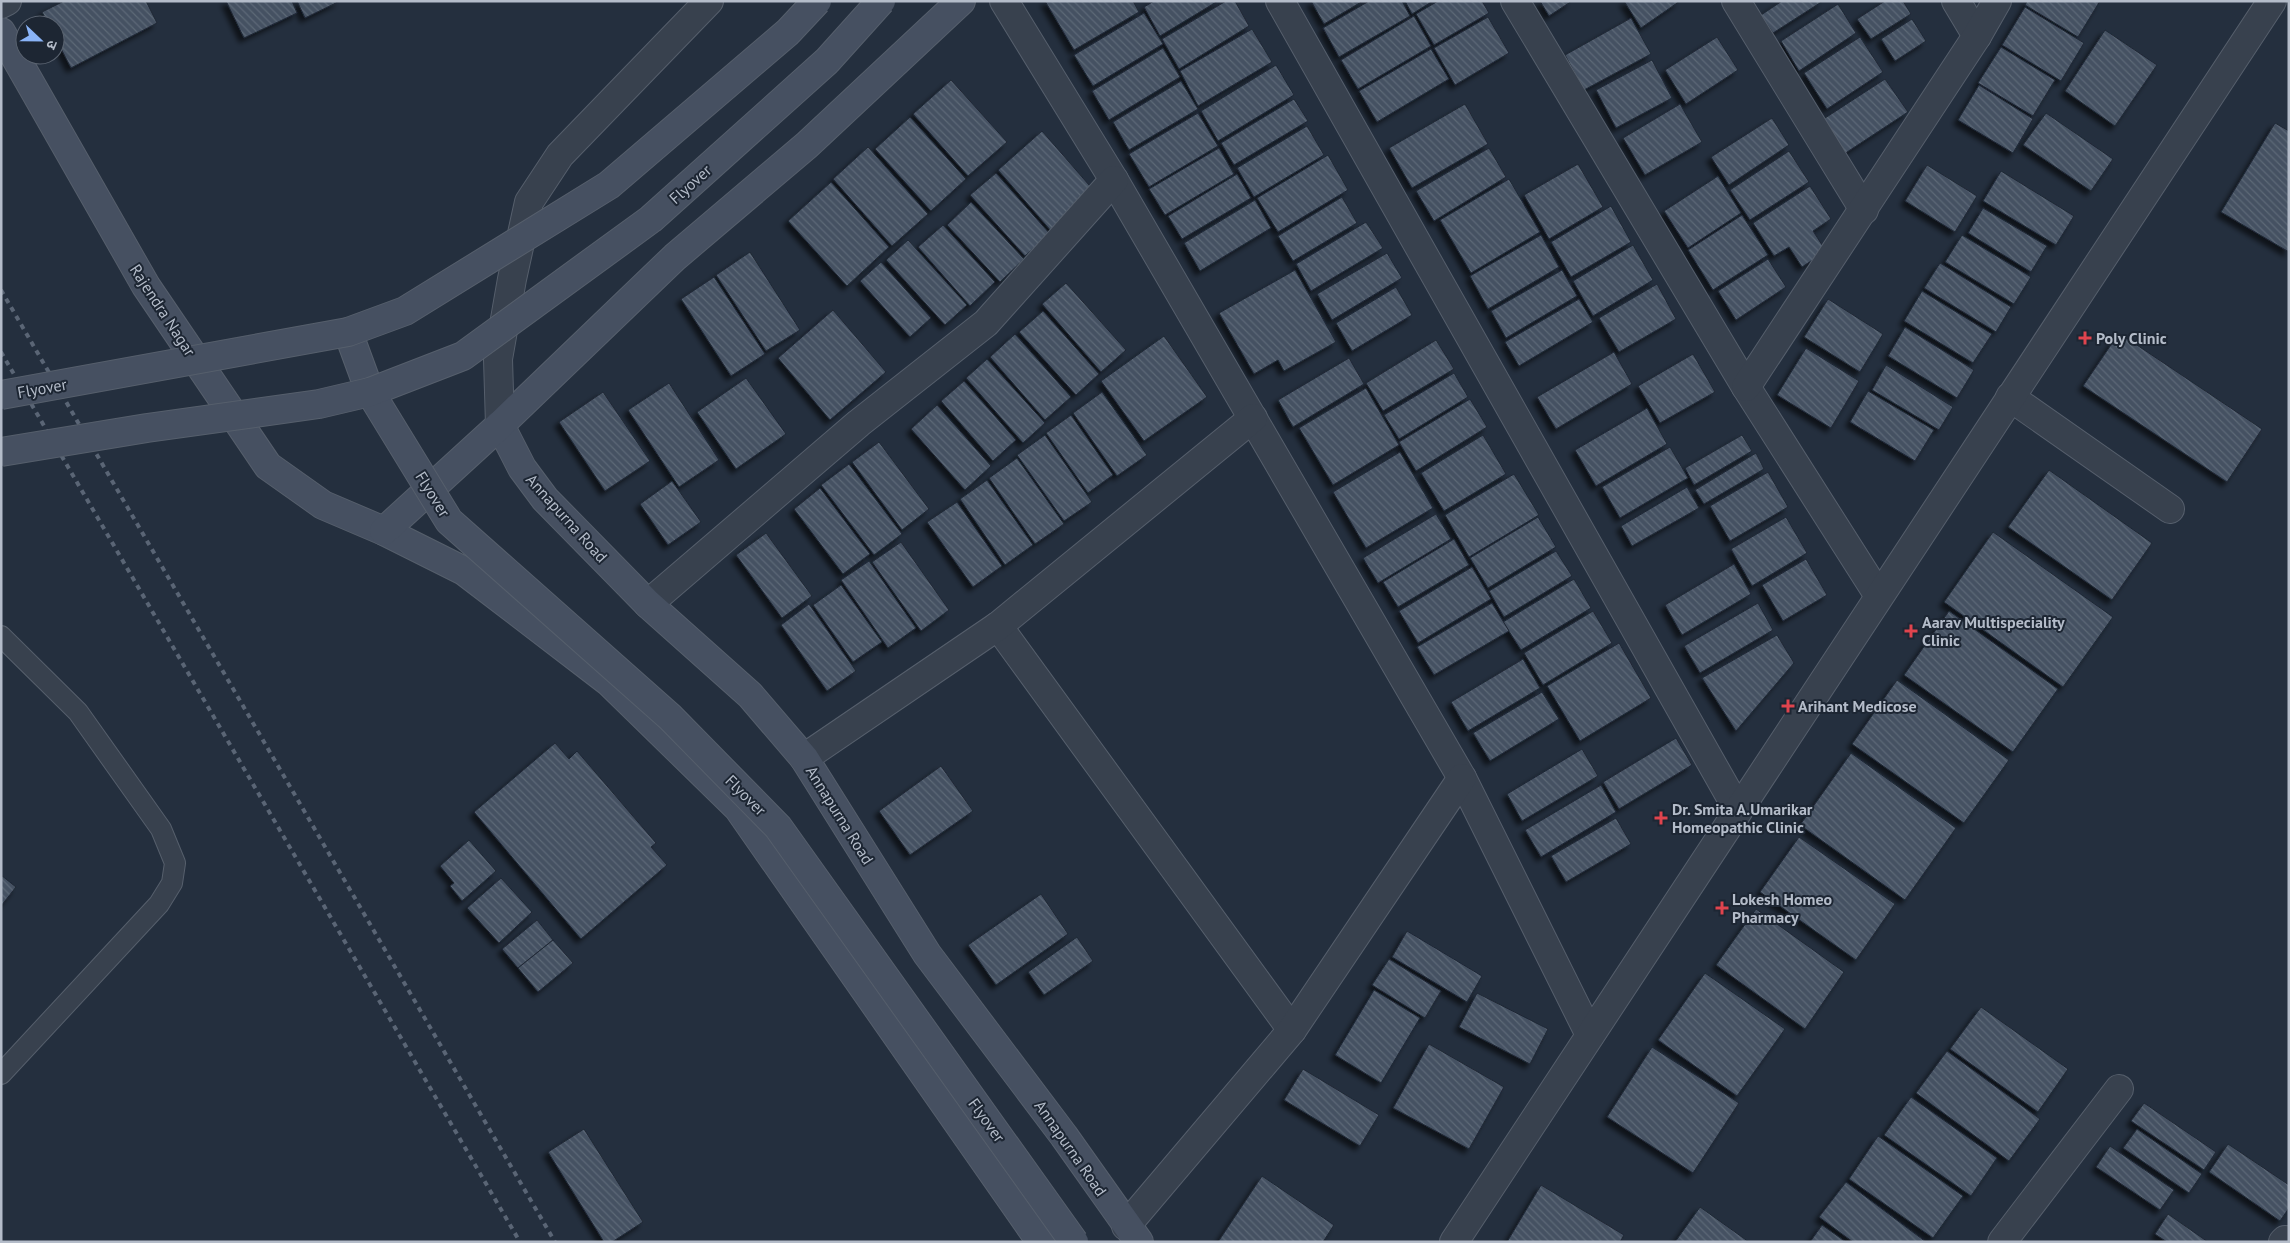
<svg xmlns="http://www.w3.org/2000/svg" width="2290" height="1243" font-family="'PT Sans','Noto Sans Devanagari',sans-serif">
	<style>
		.building { fill: url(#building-back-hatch); stroke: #1f2835; filter: url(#shadow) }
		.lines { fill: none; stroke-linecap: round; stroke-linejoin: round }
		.lane-casing { stroke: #565f6c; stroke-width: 22 }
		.street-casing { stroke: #565f6c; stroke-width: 30 }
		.secondary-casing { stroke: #565f6c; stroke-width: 30 }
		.lane { stroke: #38414e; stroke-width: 20 }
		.street { stroke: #38414e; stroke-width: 28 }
		.secondary { stroke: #465061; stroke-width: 28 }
		.rail { stroke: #5a6575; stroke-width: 4; stroke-dasharray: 5 5; stroke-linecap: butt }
		.secondary-bridge-casing { stroke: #565f6c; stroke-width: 30; stroke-linecap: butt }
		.secondary-bridge { stroke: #465061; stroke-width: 28 }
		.health-dot { fill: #e0444e; stroke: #1d2633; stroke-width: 2 }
		.labels { text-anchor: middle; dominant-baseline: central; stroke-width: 4; stroke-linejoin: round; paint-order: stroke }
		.street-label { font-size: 16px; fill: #b4bcc9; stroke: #1d2633 }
		.poi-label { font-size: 16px; font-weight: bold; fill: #b4bcc9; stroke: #1d2633; text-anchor: start }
	</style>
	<defs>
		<pattern id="building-back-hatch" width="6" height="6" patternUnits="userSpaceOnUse" patternTransform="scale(1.25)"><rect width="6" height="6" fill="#455162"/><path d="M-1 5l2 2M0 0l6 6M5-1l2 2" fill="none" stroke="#5d6877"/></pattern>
		<filter id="shadow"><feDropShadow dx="-4.5" dy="4.5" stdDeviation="2.5" flood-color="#0009"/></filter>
	</defs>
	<rect width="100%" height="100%" fill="#242f3e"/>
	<!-- building -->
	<g class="building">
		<path d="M64 1H146L157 23 71 68 55 37V25H49L42 12Z"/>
		<path d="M226 1H292L297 13 244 38Z"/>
		<path d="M297 1H340L305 18Z"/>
		<path d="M1045 1H1133L1139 12 1074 50Z"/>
		<path d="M1154 1H1218L1160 36 1144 7Z"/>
		<path d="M1226 1H1235L1249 26 1179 69 1162 39Z"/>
		<path d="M1311 1H1363L1324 24Z"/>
		<path d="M1369 1H1402L1410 16 1339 57 1323 28Z"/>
		<path d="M1405 1H1433L1412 14Z"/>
		<path d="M1438 1H1482L1489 13 1434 45 1416 14Z"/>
		<path d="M1540 1H1572L1549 16Z"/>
		<path d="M1624 1H1680L1641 28Z"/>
		<path d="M1782 1H1823L1773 33 1761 15Z"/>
		<path d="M1885 1H1903L1911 14 1871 39 1857 19Z"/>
		<path d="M2027 1H2100L2078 37 2025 5Z"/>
		<path d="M1838 4 1856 33 1799 71 1781 41Z"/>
		<path d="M2025 7 2084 43 2061 81 2002 45Z"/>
		<path d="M1144 13 1163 44 1093 86 1074 55Z"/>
		<path d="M1414 16 1431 46 1358 89 1341 60Z"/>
		<path d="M1488 17 1509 53 1455 85 1434 48Z"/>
		<path d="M1631 18 1651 54 1584 90 1565 55Z"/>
		<path d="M1912 19 1926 41 1895 61 1881 39Z"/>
		<path d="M1252 29 1272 62 1198 106 1180 71Z"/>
		<path d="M2105 30 2157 65 2115 126 2065 91Z"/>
		<path d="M1717 37 1738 70 1686 104 1665 70Z"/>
		<path d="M1860 37 1883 72 1827 109 1804 73Z"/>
		<path d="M2001 47 2055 80 2033 116 1978 83Z"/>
		<path d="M1163 48 1180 77 1109 120 1092 91Z"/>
		<path d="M1431 49 1449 79 1377 122 1359 91Z"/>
		<path d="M1652 60 1672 98 1616 128 1596 90Z"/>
		<path d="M1276 65 1294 95 1218 141 1201 111Z"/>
		<path d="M1885 79 1908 112 1844 154 1822 120Z"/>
		<path d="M951 80 1007 142 968 176 913 114Z"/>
		<path d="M1181 81 1198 109 1129 150 1113 122Z"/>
		<path d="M1979 85 2033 119 2013 153 1958 120Z"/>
		<path d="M1294 99 1308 121 1234 165 1221 143Z"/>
		<path d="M1465 104 1488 144 1412 188 1389 148Z"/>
		<path d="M1680 104 1702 142 1645 175 1623 138Z"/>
		<path d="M1198 113 1218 146 1149 187 1129 154Z"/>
		<path d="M2046 113 2113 159 2091 191 2023 145Z"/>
		<path d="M910 117 966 179 931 211 875 149Z"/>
		<path d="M1772 118 1789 145 1729 185 1711 157Z"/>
		<path d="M2275 123 2289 131V252L2221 212Z"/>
		<path d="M1307 126 1324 155 1254 197 1237 168Z"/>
		<path d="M1042 131 1096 193 1052 232 998 170Z"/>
		<path d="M868 147 928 214 892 246 833 179Z"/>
		<path d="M1219 148 1234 174 1165 215 1149 189Z"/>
		<path d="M1489 148 1506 177 1434 221 1416 191Z"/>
		<path d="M1789 151 1809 182 1750 220 1730 190Z"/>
		<path d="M1328 155 1348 190 1278 232 1257 198Z"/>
		<path d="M1578 164 1603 207 1549 239 1524 195Z"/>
		<path d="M1927 165 1977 196 1955 232 1905 201Z"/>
		<path d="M2001 171 2074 216 2056 245 1983 201Z"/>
		<path d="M996 173 1050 234 1025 256 970 195Z"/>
		<path d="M1237 174 1251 198 1182 239 1168 216Z"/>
		<path d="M1718 176 1741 213 1688 248 1664 211Z"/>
		<path d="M1509 179 1540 232 1471 273 1440 220Z"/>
		<path d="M831 182 889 247 847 286 788 221Z"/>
		<path d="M1810 186 1831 219 1813 231 1826 251 1802 267 1789 247 1774 256 1753 223Z"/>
		<path d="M1342 197 1357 223 1293 261 1278 236Z"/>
		<path d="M1255 200 1271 228 1200 271 1184 243Z"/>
		<path d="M971 202 1024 259 1000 282 947 225Z"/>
		<path d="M1611 206 1631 242 1571 277 1551 242Z"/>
		<path d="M1983 208 2047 246 2031 272 1968 233Z"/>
		<path d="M1742 215 1768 255 1713 290 1688 250Z"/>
		<path d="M1366 222 1383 248 1311 291 1296 264Z"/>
		<path d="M943 225 995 282 970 306 918 247Z"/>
		<path d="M1541 235 1559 267 1488 309 1470 276Z"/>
		<path d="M1962 235 2031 277 2014 304 1945 262Z"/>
		<path d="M908 240 967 305 945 325 886 260Z"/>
		<path d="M1633 245 1653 280 1593 316 1573 281Z"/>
		<path d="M750 252 800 330 766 351 716 275Z"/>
		<path d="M1387 253 1402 278 1332 320 1317 294Z"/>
		<path d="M1768 259 1786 287 1736 320 1718 291Z"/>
		<path d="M881 262 931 318 910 337 860 281Z"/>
		<path d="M1940 263 2011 307 1996 332 1924 288Z"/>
		<path d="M1295 270 1336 342 1284 371 1278 360 1254 374 1219 313Z"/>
		<path d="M1562 270 1577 296 1506 338 1491 311Z"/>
		<path d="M714 277 765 354 731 376 681 299Z"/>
		<path d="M1066 283 1126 350 1101 372 1042 304Z"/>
		<path d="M1657 284 1676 319 1619 352 1599 318Z"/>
		<path d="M1396 287 1412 315 1352 351 1336 323Z"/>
		<path d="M1922 291 1992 334 1973 363 1904 321Z"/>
		<path d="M1579 299 1593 322 1519 366 1505 342Z"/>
		<path d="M1828 299 1883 334 1860 372 1804 337Z"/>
		<path d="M833 310 886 372 830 420 778 358Z"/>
		<path d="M1043 311 1099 374 1076 395 1019 332Z"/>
		<path d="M1905 327 1974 370 1957 398 1888 356Z"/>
		<path d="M2119 333 2262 429 2227 482 2083 386Z"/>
		<path d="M1015 334 1071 397 1045 420 990 357Z"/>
		<path d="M1164 336 1207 397 1144 441 1101 381Z"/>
		<path d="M1436 340 1454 369 1383 411 1366 383Z"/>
		<path d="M1806 348 1859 381 1831 428 1777 395Z"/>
		<path d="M1614 352 1632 384 1556 429 1537 397Z"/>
		<path d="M1693 354 1715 392 1660 423 1638 386Z"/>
		<path d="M1349 358 1364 384 1293 427 1278 400Z"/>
		<path d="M987 359 1045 423 1023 443 966 378Z"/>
		<path d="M1886 365 1953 407 1939 430 1872 390Z"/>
		<path d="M1454 373 1468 397 1399 439 1384 415Z"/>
		<path d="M746 378 786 434 736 469 697 412Z"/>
		<path d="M964 381 1016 440 993 461 941 401Z"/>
		<path d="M669 383 719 460 679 487 628 410Z"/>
		<path d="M1366 388 1399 445 1333 485 1299 428Z"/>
		<path d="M1868 391 1934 430 1915 461 1850 422Z"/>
		<path d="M603 392 650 461 605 491 559 422Z"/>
		<path d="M1102 392 1147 455 1117 476 1073 413Z"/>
		<path d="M1470 399 1487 427 1416 471 1399 442Z"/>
		<path d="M937 405 991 466 965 490 911 429Z"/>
		<path d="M1647 408 1667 444 1596 486 1575 450Z"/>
		<path d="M1071 415 1113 475 1088 493 1046 433Z"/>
		<path d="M1045 435 1092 502 1064 521 1017 455Z"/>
		<path d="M1483 435 1506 474 1444 511 1421 473Z"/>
		<path d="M1742 435 1752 451 1694 485 1685 468Z"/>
		<path d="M879 442 929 509 902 530 852 462Z"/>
		<path d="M1670 447 1688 478 1620 518 1602 487Z"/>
		<path d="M1400 452 1433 508 1366 548 1333 492Z"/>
		<path d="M1756 453 1764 469 1704 504 1695 490Z"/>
		<path d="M1017 458 1064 524 1035 544 989 478Z"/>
		<path d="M849 464 902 534 874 555 821 485Z"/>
		<path d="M2049 470 2152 543 2112 600 2008 527Z"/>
		<path d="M1768 472 1788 507 1730 541 1710 506Z"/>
		<path d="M1514 474 1539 515 1469 557 1445 515Z"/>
		<path d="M987 480 1033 545 1005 565 960 499Z"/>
		<path d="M672 481 701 522 668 545 640 504Z"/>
		<path d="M1687 487 1699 508 1632 546 1621 526Z"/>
		<path d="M820 488 870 554 843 574 794 509Z"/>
		<path d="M957 502 1002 566 973 587 927 522Z"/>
		<path d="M1436 514 1451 539 1378 583 1363 558Z"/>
		<path d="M1538 517 1556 547 1488 588 1470 558Z"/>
		<path d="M1786 517 1807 553 1752 586 1731 549Z"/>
		<path d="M1993 532 2113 617 2063 687 1944 602Z"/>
		<path d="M766 533 812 596 782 618 736 555Z"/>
		<path d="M1454 539 1469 565 1398 607 1383 582Z"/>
		<path d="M901 542 949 610 921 631 872 562Z"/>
		<path d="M1556 551 1572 576 1504 617 1489 591Z"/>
		<path d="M1806 559 1827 595 1783 621 1762 585Z"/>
		<path d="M869 561 916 628 888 648 841 580Z"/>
		<path d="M1734 564 1751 594 1682 635 1665 605Z"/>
		<path d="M1472 567 1491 599 1418 643 1399 611Z"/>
		<path d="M1574 579 1591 608 1521 650 1503 622Z"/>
		<path d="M841 585 882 642 853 662 813 605Z"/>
		<path d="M1492 603 1509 631 1434 675 1417 647Z"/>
		<path d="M1758 603 1773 630 1700 673 1684 646Z"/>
		<path d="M809 604 856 671 827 691 781 625Z"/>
		<path d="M1593 611 1612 643 1543 685 1524 653Z"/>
		<path d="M1949 611 2058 689 2013 752 1904 675Z"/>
		<path d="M1777 635 1794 663 1736 731 1702 678Z"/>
		<path d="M1619 643 1651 698 1580 741 1547 686Z"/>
		<path d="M1523 659 1540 688 1468 731 1451 702Z"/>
		<path d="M1897 680 2009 760 1964 823 1852 744Z"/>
		<path d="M1542 692 1559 719 1490 761 1473 733Z"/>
		<path d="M1676 738 1692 765 1619 809 1603 782Z"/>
		<path d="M555 743 569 759 577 751 656 843 651 847 667 865 581 939 474 812Z"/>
		<path d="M1582 749 1598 776 1522 821 1507 794Z"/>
		<path d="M1851 753 1956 828 1905 900 1800 825Z"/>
		<path d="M941 766 973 811 910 855 879 811Z"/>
		<path d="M1601 785 1616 812 1541 857 1525 830Z"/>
		<path d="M1616 818 1631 844 1566 882 1551 856Z"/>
		<path d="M1799 837 1895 904 1856 960 1760 892Z"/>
		<path d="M469 840 496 871 462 901 450 886 454 883 440 866Z"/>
		<path d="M1 875 16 887 1 906Z"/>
		<path d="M501 878 532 912 499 943 467 908Z"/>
		<path d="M1041 894 1068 934 996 985 968 945Z"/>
		<path d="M1756 909 1844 972 1805 1029 1716 965Z"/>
		<path d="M537 920 553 940 518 968 502 949Z"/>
		<path d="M1407 931 1482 976 1467 1002 1392 957Z"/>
		<path d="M1077 937 1093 961 1044 995 1028 972Z"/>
		<path d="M553 940 573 963 538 992 518 968Z"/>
		<path d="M1389 959 1441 991 1425 1018 1372 985Z"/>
		<path d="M1705 973 1785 1029 1737 1096 1658 1040Z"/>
		<path d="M1374 990 1420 1018 1381 1083 1335 1055Z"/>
		<path d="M1477 993 1548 1029 1530 1064 1459 1027Z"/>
		<path d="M1981 1007 2068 1069 2038 1112 1950 1049Z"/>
		<path d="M1429 1044 1504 1087 1469 1149 1393 1108Z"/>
		<path d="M1652 1047 1739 1103 1693 1173 1607 1117Z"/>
		<path d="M1947 1051 2040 1119 2009 1161 1916 1093Z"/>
		<path d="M1303 1069 1379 1115 1360 1146 1284 1100Z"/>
		<path d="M1911 1097 1997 1158 1971 1196 1884 1135Z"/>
		<path d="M2144 1103 2216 1152 2204 1170 2131 1121Z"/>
		<path d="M584 1129 643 1222 612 1242H604L548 1152Z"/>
		<path d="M2137 1129 2202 1174 2189 1193 2123 1148Z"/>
		<path d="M1878 1136 1963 1196 1933 1238 1849 1179Z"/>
		<path d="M2228 1144 2289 1185V1208L2280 1221 2209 1172Z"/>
		<path d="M2110 1146 2174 1190 2160 1210 2096 1167Z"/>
		<path d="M1262 1176 1334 1225 1323 1242H1218Z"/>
		<path d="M1846 1182 1926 1242H1853L1819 1217Z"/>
		<path d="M1541 1185 1624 1235 1620 1242H1507Z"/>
		<path d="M1700 1207 1749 1242H1675Z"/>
		<path d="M2168 1214 2208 1242H2167L2155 1234Z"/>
		<path d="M1822 1225 1846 1242H1810Z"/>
	</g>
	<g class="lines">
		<defs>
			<path id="lane" d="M1 636 78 712 161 829 175 863 172 883 159 904 1 1074"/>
			<g id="street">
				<path d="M1004 1 1114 180 1462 778 1590 1035"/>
				<path d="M1280 1 1738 810"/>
				<path d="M1515 1 1746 387 1879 596"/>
				<path d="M1736 1 1864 210"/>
				<path d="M1956 1 1977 36"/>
				<path d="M1 4 7 1"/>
				<path d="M1746 387 1977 36 1997 1"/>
				<path d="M2010 397 2170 509"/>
				<path d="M500 425 498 359 512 279 529 202 560 155 709 1"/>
				<path d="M648 604 859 423 986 323 1114 180"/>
				<path d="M998 626 1292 1030"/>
				<path d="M804 758 998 626 1253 418"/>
				<path d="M1126 1226 1292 1030 1462 778"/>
				<path d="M1454 1242 2272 1"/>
				<path d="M2002 1242 2119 1089"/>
				<path d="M2283 1242 2285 1240"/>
			</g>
			<g id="secondary">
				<path d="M1 32 146 286 268 466 323 505 384 531 464 571 609 682 738 808 1041 1242"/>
				<path d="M348 332 370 392"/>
				<path d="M500 425 522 468 545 499 648 604 750 695 804 758 927 954 1064 1136 1139 1242"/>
				<path d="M384 531 500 425 675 257 807 145 961 1"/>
			</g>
		</defs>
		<!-- lane casing -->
		<use href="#lane" class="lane-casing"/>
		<!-- street casing -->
		<use href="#street" class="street-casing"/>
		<!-- secondary casing -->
		<use href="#secondary" class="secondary-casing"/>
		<!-- lane -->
		<use href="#lane" class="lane"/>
		<!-- street -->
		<use href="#street" class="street"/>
		<!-- secondary -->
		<use href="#secondary" class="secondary"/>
		<!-- rail -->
		<g class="rail">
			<path d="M1 290 555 1242"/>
			<path d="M1 352 520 1242"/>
		</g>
		<defs>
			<g id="secondary-bridge">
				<path d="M370 392 449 521 670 717 778 827 1074 1242"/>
				<path d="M1 395 348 332 405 311 609 185 788 32 817 1"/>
				<path d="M1 452 147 428 319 404 370 392 463 356 651 219 827 61 881 1"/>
			</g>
		</defs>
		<!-- secondary-bridge casing -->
		<use href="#secondary-bridge" class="secondary-bridge-casing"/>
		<!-- secondary-bridge -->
		<use href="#secondary-bridge" class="secondary-bridge"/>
	</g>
	<!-- markers -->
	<g class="health-dot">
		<path d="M2082.5 330.5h5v5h5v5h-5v5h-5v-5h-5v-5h5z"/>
		<path d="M1908.5 623.5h5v5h5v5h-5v5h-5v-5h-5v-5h5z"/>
		<path d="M1785.5 698.5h5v5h5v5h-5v5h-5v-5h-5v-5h5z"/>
		<path d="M1658.5 810.5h5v5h5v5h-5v5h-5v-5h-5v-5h5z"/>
		<path d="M1719.5 900.5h5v5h5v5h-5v5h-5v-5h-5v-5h5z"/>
	</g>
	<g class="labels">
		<!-- street labels -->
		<g class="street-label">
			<text transform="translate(690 184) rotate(-42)">Flyover</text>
			<text transform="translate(163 310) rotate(57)">Rajendra Nagar</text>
			<text transform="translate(42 388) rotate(-10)">Flyover</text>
			<text transform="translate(433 494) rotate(58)">Flyover</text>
			<text transform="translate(567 518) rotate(48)">Annapurna Road</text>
			<text transform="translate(746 795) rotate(45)">Flyover</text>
			<text transform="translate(840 815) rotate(58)">Annapurna Road</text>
			<text transform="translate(987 1120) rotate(54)">Flyover</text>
			<text transform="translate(1071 1148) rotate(55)">Annapurna Road</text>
		</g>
		<!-- poi labels -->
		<g class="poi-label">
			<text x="2096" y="338">Poly Clinic</text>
			<text x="1922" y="622">Aarav Multispeciality<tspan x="1922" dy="18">Clinic</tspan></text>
			<text x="1798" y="706">Arihant Medicose</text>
			<text x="1672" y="809">Dr. Smita A.Umarikar<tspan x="1672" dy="18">Homeopathic Clinic</tspan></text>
			<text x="1732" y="899">Lokesh Homeo<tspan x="1732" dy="18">Pharmacy</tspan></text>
		</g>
	</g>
	<!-- border -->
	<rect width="2290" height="1243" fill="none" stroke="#b4bcc9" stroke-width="5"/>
	<!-- north arrow -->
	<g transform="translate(40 40) rotate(112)"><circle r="24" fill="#1d2633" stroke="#59626f"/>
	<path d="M0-4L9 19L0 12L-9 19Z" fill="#8ab4f8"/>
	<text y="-8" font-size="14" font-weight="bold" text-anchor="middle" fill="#b4bcc9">उ</text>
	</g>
</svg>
